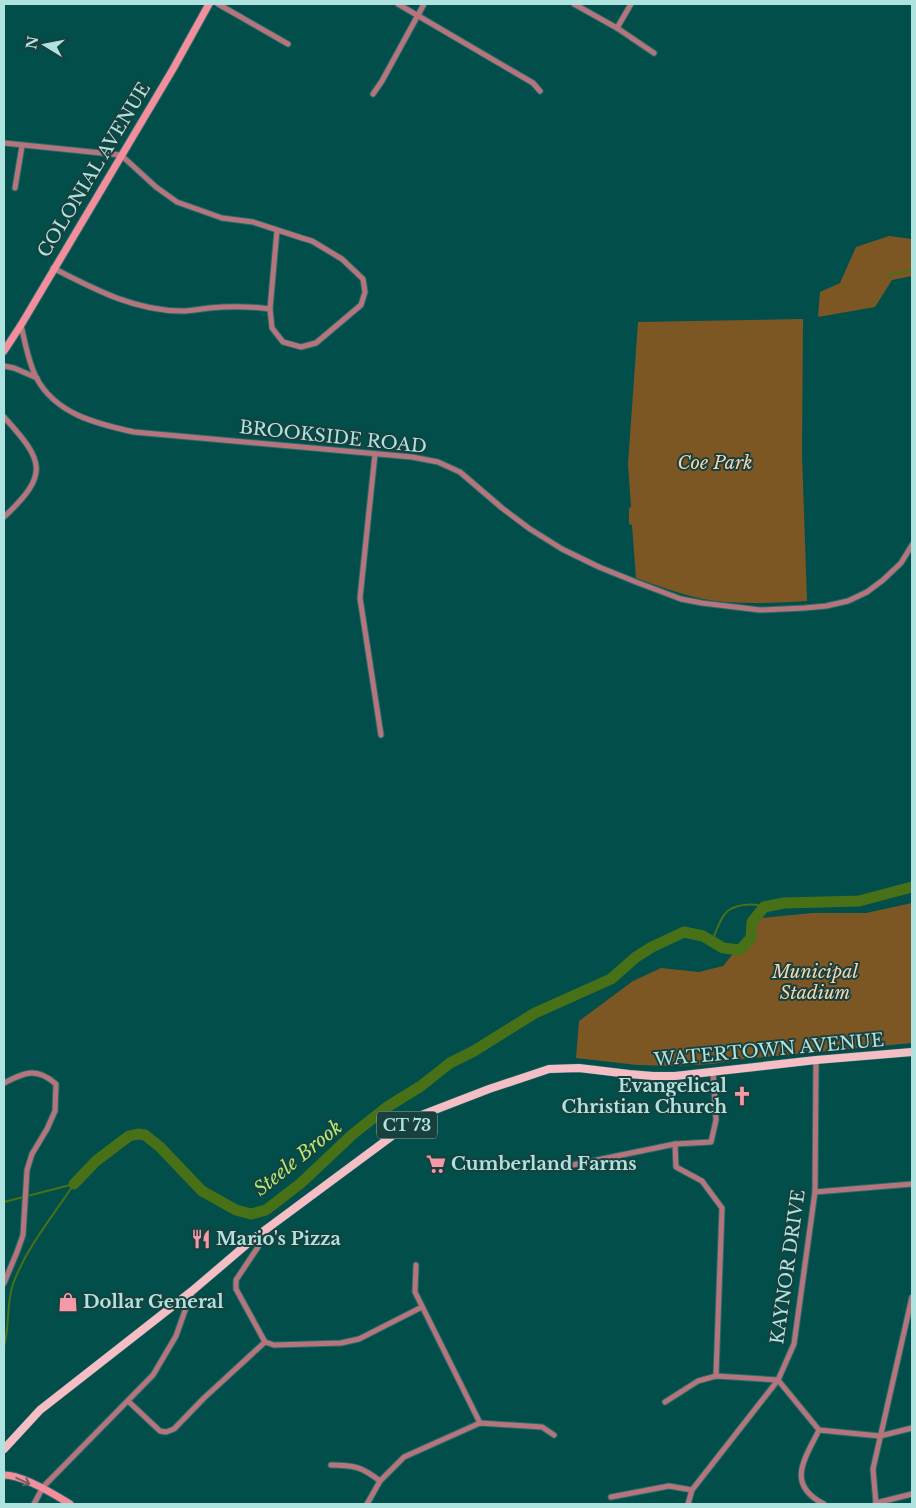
<svg xmlns="http://www.w3.org/2000/svg" width="916" height="1508" font-family="'Libre Baskerville',serif">
	<style>
		.green { fill: #7d5723 }
		.lines { fill: none; stroke-linecap: round; stroke-linejoin: round }
		.stream { stroke: #487117; stroke-width: 2 }
		.river { stroke: #487117; stroke-width: 11 }
		.street-casing { stroke: #256c69; stroke-width: 7 }
		.secondary-casing { stroke: #256c69; stroke-width: 9 }
		.primary-casing { stroke: #256c69; stroke-width: 9 }
		.street { stroke: #b6747d; stroke-width: 5 }
		.secondary { stroke: #f58e9c; stroke-width: 7 }
		.primary { stroke: #f5bec4; stroke-width: 8 }
		.oneway { stroke: #725f64 }
		.labels { text-anchor: middle; dominant-baseline: central; stroke-width: 4; stroke-linejoin: round; paint-order: stroke }
		.shield { fill: #1a403e; stroke: #82b2af; stroke-width: 1 }
		.shield-label { font-size: 16px; font-weight: bold; fill: #afe3e0 }
		.street-label { font-size: 18px; fill: #afe3e0; stroke: #1a403e }
		.park-label { font-size: 18px; font-style: italic; fill: #f4d4ae; stroke: #1a403e }
		.poi-label { font-size: 18px; font-weight: bold; fill: #afe3e0; stroke: #1a403e; text-anchor: start }
		.water-label { font-size: 19px; font-style: italic; fill: #afea79; stroke: #1a403e }
	</style>
	<rect width="100%" height="100%" fill="#024e4b"/>
	<!-- green -->
	<g class="green">
		<path d="M889 236 912 239V276L892 280 875 307 818 317 820 292 840 283 856 247Z"/>
		<path d="M803 319 802 454 807 601C772 603 737 605 703 599 680 594 658 586 636 578L632 525 629 524V508L631 507 628 464 638 322Z"/>
		<path d="M912 903V1043L744 1059 712 1064 673 1066 637 1065 576 1058 579 1021 633 981 661 968 699 972 723 966 762 918 812 913H866Z"/>
	</g>
	<g class="lines">
		<!-- stream -->
		<g class="stream">
			<path d="M887 275 912 270"/>
			<path d="M712 941C716 932 721 915 729 910 738 904 755 903 764 907"/>
			<path d="M4 1202 74 1184"/>
			<path d="M4 1346C10 1326 6 1304 13 1284 26 1248 53 1216 74 1184"/>
		</g>
		<!-- river -->
		<path class="river" d="M74 1184 96 1161 129 1136 138 1134 145 1135 160 1147 202 1191 236 1210 251 1214 266 1210 301 1183 353 1134 387 1107 421 1086 450 1063 474 1051 535 1013 611 979 636 957 652 947 684 932 703 936 723 948 740 950 751 938 752 922 764 907 784 903 859 901 912 887"/>
		<defs>
			<g id="street">
				<path d="M218 4 288 44"/>
				<path d="M398 4 533 83 540 91"/>
				<path d="M574 4 617 28 654 53"/>
				<path d="M617 28 631 4"/>
				<path d="M373 94 382 81 424 4"/>
				<path d="M4 143 121 155 156 187 177 202 222 218 253 222 302 238 312 241 342 259 363 279 365 292 361 305 316 343 301 347 283 342 272 328 270 309 277 230"/>
				<path d="M15 188 22 146"/>
				<path d="M53 268C94 289 135 311 182 311 191 311 200 309 209 308 229 306 249 306 270 309"/>
				<path d="M21 325C25 342 28 361 36 377 55 414 97 424 134 432L412 457 438 462 460 472 502 508 530 529 562 549 599 567 636 582 681 599 702 603 760 610 804 608 826 606 848 601 867 592 883 580 901 563 912 545"/>
				<path d="M4 366 14 368 37 378"/>
				<path d="M4 417C44 461 50 474 4 517"/>
				<path d="M375 454 360 598 381 735"/>
				<path d="M4 1083C25 1072 37 1067 56 1084L55 1111 47 1129 32 1154 27 1170 23 1235 17 1252 4 1283"/>
				<path d="M675 1144 676 1167 702 1181 722 1208 716 1376"/>
				<path d="M558 1168 675 1144 711 1142 716 1120 713 1072"/>
				<path d="M815 1192 912 1184"/>
				<path d="M253 1239 258 1247 236 1280V1289L265 1342"/>
				<path d="M416 1265 415 1292 480 1423"/>
				<path d="M128 1401 160 1431 166 1432 174 1429 204 1398 265 1342 274 1345 341 1343 359 1339 422 1307"/>
				<path d="M665 1402 698 1381 716 1376 778 1380 819 1430 880 1436 912 1428"/>
				<path d="M819 1430C805 1459 785 1484 824 1504"/>
				<path d="M331 1465C354 1465 362 1467 380 1481"/>
				<path d="M611 1497 669 1486 692 1490"/>
				<path d="M876 1503 912 1494"/>
				<path d="M34 1504 43 1487 153 1375 176 1336 192 1291"/>
				<path d="M367 1504 380 1481 404 1457 480 1423 542 1427 554 1435"/>
				<path d="M688 1504 692 1490 778 1380 794 1344 815 1192 816 1060"/>
				<path d="M876 1504 873 1469 912 1297"/>
			</g>
			<g id="secondary">
				<path d="M4 351 21 325 173 69 209 4"/>
				<path d="M4 1475C23 1475 54 1494 70 1504"/>
			</g>
			<path id="primary" d="M4 1449 40 1410 192 1291 253 1239 419 1116 489 1089 549 1069 579 1068 629 1074 653 1076H675L816 1060 912 1052"/>
		</defs>
		<!-- street casing -->
		<use href="#street" class="street-casing"/>
		<!-- secondary casing -->
		<use href="#secondary" class="secondary-casing"/>
		<!-- primary casing -->
		<use href="#primary" class="primary-casing"/>
		<!-- street -->
		<use href="#street" class="street"/>
		<!-- secondary -->
		<use href="#secondary" class="secondary"/>
		<!-- primary -->
		<use href="#primary" class="primary"/>
	</g>
	<!-- one-way arrows -->
	<defs><path id="oneway-shaft" d="M-6 0H5M1.5-3L5.5 0L1.5 3" fill="none" stroke-width="1.6" stroke-linecap="round" stroke-linejoin="round" transform="scale(1.25)"/></defs>
	<use class="oneway" href="#oneway-shaft" transform="translate(23 1481) rotate(24)"/>
	<!-- icons -->
	<defs>
		<symbol id="church-bare" viewBox="-9 -9 18 18"><path d="M-1.2-6h2.4v3.5h3.3v2.4h-3.3V6h-2.4V-.1h-3.3v-2.4h3.3Z" fill="#f49aa6" stroke="#1a403e" stroke-width="2.5" paint-order="stroke"/></symbol>
		<symbol id="supermarket-bare" viewBox="-9 -9 18 18"><path d="M-6-5.5h2.5l.6 2H6L4.5 2H-2.5L-4.4-4H-6ZM-1.5 3.2a1.3 1.3 0 1 0 .1 0ZM3 3.2a1.3 1.3 0 1 0 .1 0Z" fill="#f49aa6" stroke="#1a403e" stroke-width="2.5" paint-order="stroke"/></symbol>
		<symbol id="restaurant-bare" viewBox="-9 -9 18 18"><path d="M-5-6h1v4h1v-4h1v4h1v-4h1v5L-1.5 .5V6h-2V.5L-5-1ZM5-6V6H3V1.5H1.5Q1.5-4 5-6Z" fill="#f49aa6" stroke="#1a403e" stroke-width="2.5" paint-order="stroke"/></symbol>
		<symbol id="shop-bare" viewBox="-9 -9 18 18"><path d="M-5-2.5h2.3a2.7 3.5 0 0 1 5.4 0H5L5.5 6h-11ZM-1.5-2.5h3a1.5 2.3 0 0 0-3 0Z" fill="#f49aa6" stroke="#1a403e" stroke-width="2.5" paint-order="stroke"/></symbol>
	</defs>
	<g fill-rule="evenodd">
		<use href="#church-bare" x="728" y="1082" width="28" height="28"/>
		<use href="#supermarket-bare" x="422" y="1150" width="28" height="28"/>
		<use href="#restaurant-bare" x="187" y="1225" width="28" height="28"/>
		<use href="#shop-bare" x="54" y="1288" width="28" height="28"/>
	</g>
	<g class="labels">
		<!-- shield labels -->
		<rect class="shield" x="377" y="1111.5" width="60" height="27" rx="4"/>
		<g class="shield-label">
			<text x="407" y="1125">CT 73</text>
		</g>
		<!-- street labels -->
		<g class="street-label">
			<text transform="translate(94 170) rotate(-59)">COLONIAL AVENUE</text>
			<text transform="translate(333 437) rotate(6)">BROOKSIDE ROAD</text>
			<text transform="translate(769 1050) rotate(-5)">WATERTOWN AVENUE</text>
			<text transform="translate(788 1267) rotate(-82)">KAYNOR DRIVE</text>
		</g>
		<!-- park labels -->
		<g class="park-label">
			<text x="715" y="463">Coe Park</text>
			<text x="815" y="972">Municipal<tspan x="815" dy="21">Stadium</tspan></text>
		</g>
		<!-- poi labels -->
		<g class="poi-label">
			<text x="727" y="1086" text-anchor="end">Evangelical<tspan x="727" dy="21">Christian Church</tspan></text>
			<text x="451" y="1164">Cumberland Farms</text>
			<text x="216" y="1239">Mario's Pizza</text>
			<text x="83" y="1302">Dollar General</text>
		</g>
		<!-- water labels -->
		<g class="water-label">
			<text transform="translate(298 1158) rotate(-39)">Steele Brook</text>
		</g>
	</g>
	<!-- border -->
	<rect width="916" height="1508" fill="none" stroke="#afe3e0" stroke-width="10"/>
	<!-- north arrow -->
	<g transform="translate(45 45) rotate(280)" stroke="#1a403e" stroke-width="4" paint-order="stroke">
	<path d="M0-4L9 19L0 12L-9 19Z" fill="#afe3e0"/>
	<text y="-8" font-size="14" font-weight="bold" text-anchor="middle" fill="#afe3e0">N</text>
	</g>
</svg>
